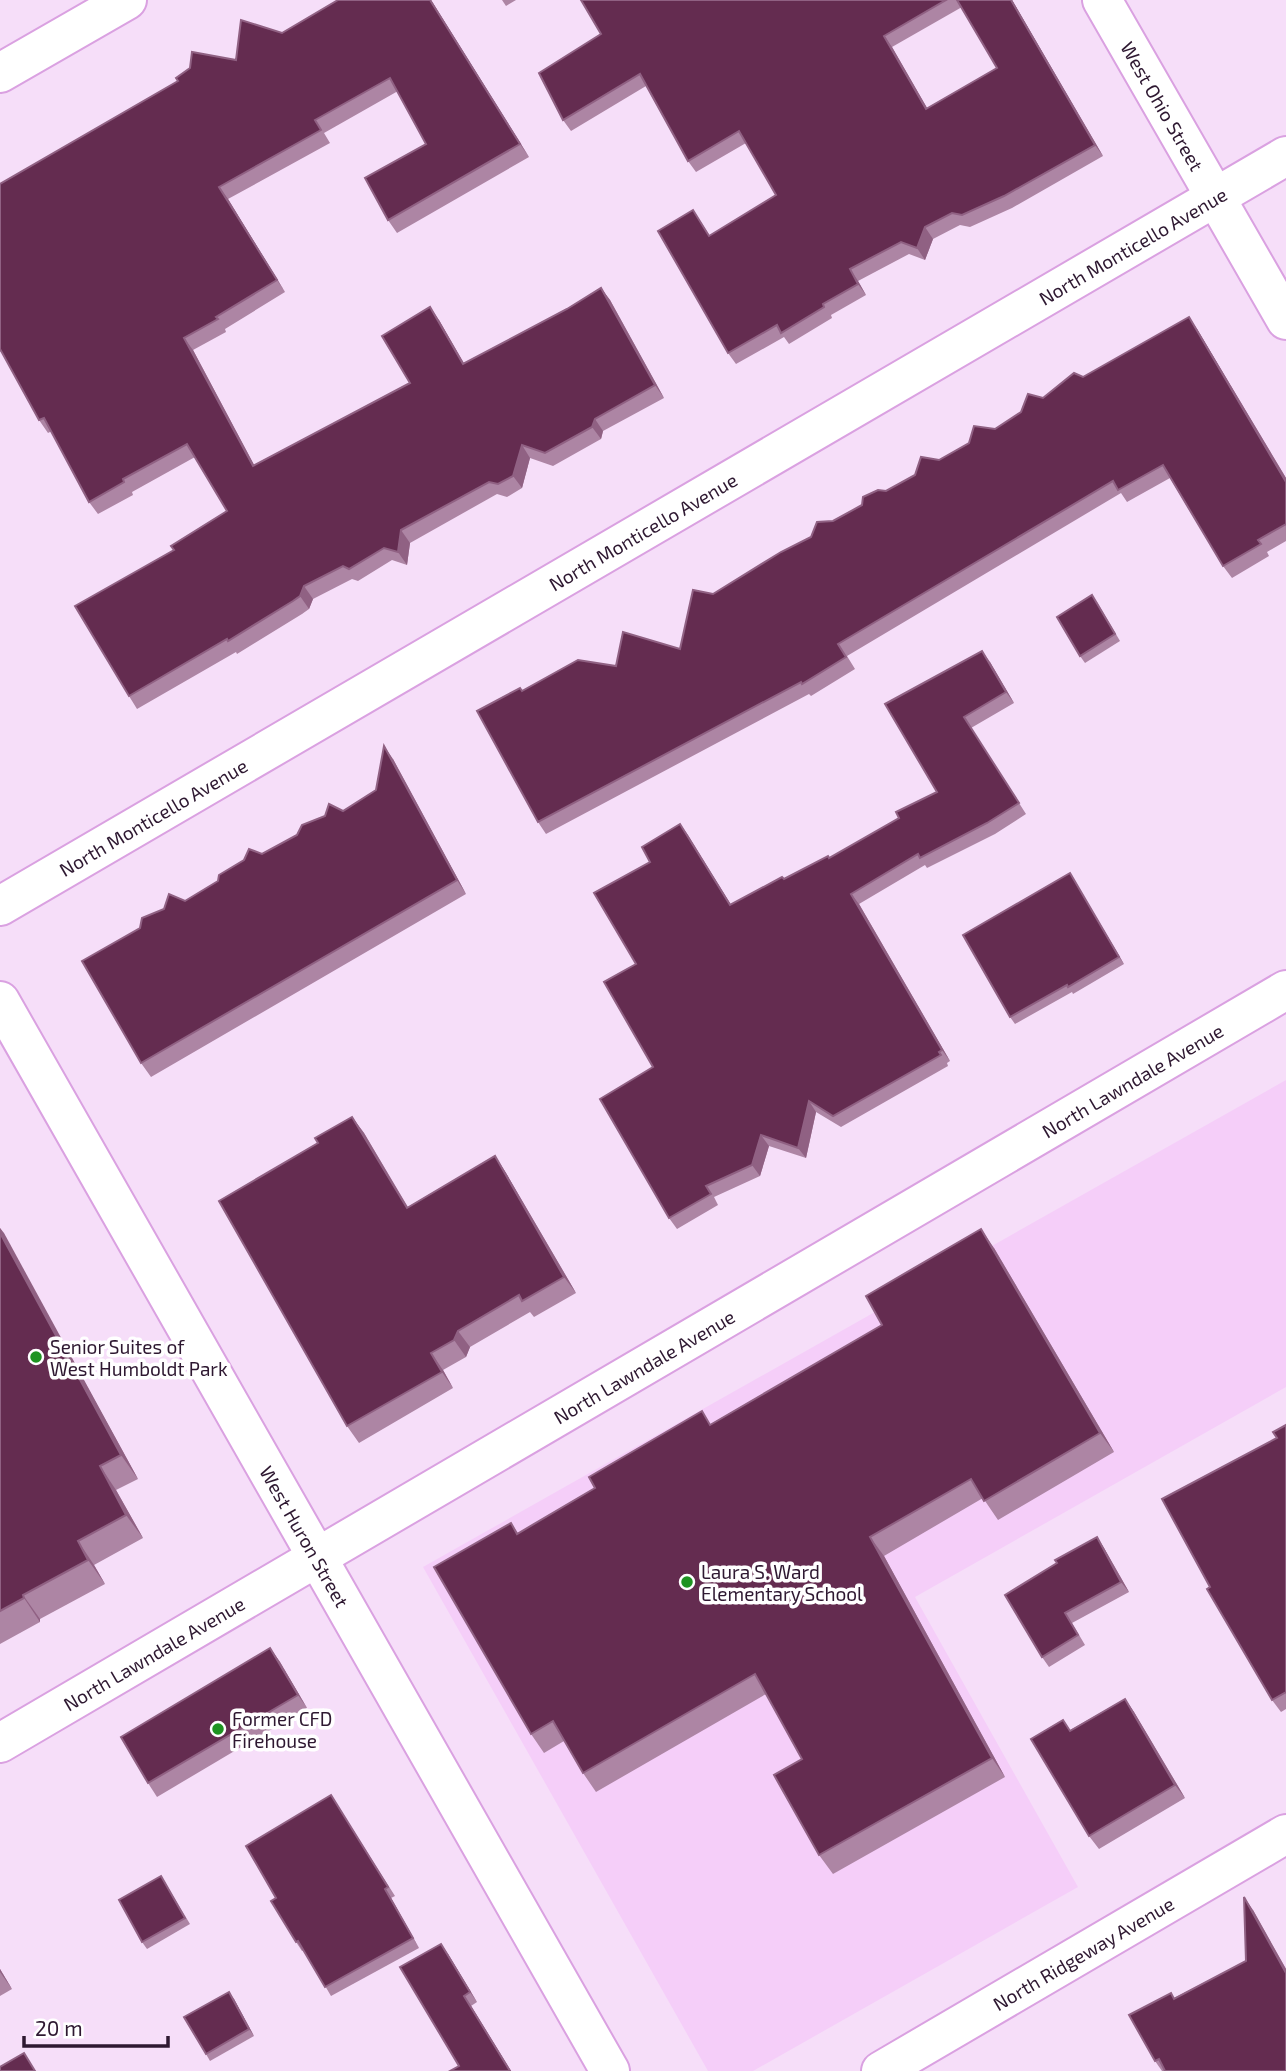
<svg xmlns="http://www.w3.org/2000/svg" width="1286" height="2071" font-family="'Exo 2',sans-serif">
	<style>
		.built { fill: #f5cef9 }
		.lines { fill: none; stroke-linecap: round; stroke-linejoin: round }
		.minor-casing { stroke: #daa1e1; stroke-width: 42 }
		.tertiary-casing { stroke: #daa1e1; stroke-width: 42 }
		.minor { stroke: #fff; stroke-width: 38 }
		.tertiary { stroke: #fff; stroke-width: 38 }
		.wall { fill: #ad85a4; fill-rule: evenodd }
		.shaded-wall { fill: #906183 }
		.building { fill: #642c50; stroke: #906183; stroke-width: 2 }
		.poi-dot { fill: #1e9321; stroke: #fff; stroke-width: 2.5 }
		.labels { text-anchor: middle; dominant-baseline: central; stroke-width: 7; stroke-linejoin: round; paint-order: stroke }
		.street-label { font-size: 19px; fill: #2e1831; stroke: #fff }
		.poi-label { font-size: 19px; fill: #2e1831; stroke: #fff; text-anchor: start }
	</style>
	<rect width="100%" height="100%" fill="#f6def9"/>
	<!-- built -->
	<path class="built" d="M1286 1080V1387L915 1597 1078 1887 753 2071H708L423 1567Z"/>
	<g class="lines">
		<defs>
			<g id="minor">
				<path id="s1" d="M1102 0 1286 320"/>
				<path id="s2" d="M0 906 1286 156"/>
				<path id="s3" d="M0 1001 610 2071"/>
				<path id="s4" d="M0 1743 1286 990"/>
				<path id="s5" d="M881 2071 1286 1834"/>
			</g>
			<path id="tertiary" d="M0 73 127 0"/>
		</defs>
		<!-- minor casing -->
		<use href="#minor" class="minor-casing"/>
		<!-- tertiary casing -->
		<use href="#tertiary" class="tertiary-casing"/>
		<!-- minor -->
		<use href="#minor" class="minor"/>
		<!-- tertiary -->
		<use href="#tertiary" class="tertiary"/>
	</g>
	<!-- wall -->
	<g class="wall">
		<path d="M431 0 529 157 397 233 388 220 426 144 398 91 324 133 330 143 228 199 285 292 225 329 226 332 193 350 254 465 410 383 439 320 464 364 567 309 601 288 610 300 664 398 603 431 601 439 553 466 530 458 522 488 507 497 497 494 410 543 407 565 392 560 358 581 352 579 313 599 309 609 302 614 237 654 236 652 137 709 129 696 174 550 227 511 195 457 132 492 133 495 98 514 89 502 52 431 48 433 39 420 1 351 0 352V184L236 60 282 33Z"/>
		<path d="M502 0H516L506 6Z"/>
		<path d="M581 0H1012L1103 156 1012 208 970 227 960 225 933 239 925 260 909 254 858 281 866 295 831 315 832 318 789 344 784 337 736 364 728 353 701 222 710 236 776 195 746 143 696 172 688 161 646 86 571 131 563 120 601 34ZM962 7 997 68 927 108 892 47Z"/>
		<path d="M1197 329 1286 478V541L1267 552 1269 556 1232 578 1223 566 1170 478 1127 502 1121 493 847 656 855 669 811 696 809 694 546 834 538 822 522 691 680 649 713 594 811 537 833 521 915 475 939 460 995 429 1043 398 1083 377Z"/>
		<path d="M1097 602 1120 641 1085 663 1080 656Z"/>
		<path d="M990 662 1014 703 971 728 1026 814 995 834 927 868 925 865 859 904 950 1061 947 1063 948 1066 841 1127 816 1112 806 1158 769 1146 760 1176 714 1197 718 1205 677 1229 669 1218 653 1067 636 964 650 862 680 824 731 905 830 858 899 818 937 792 885 704Z"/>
		<path d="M393 759 466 894 151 1077 141 1063 140 928 262 854 297 835 325 816 343 811 376 790Z"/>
		<path d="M1074 880 1124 964 1073 994 1072 992 1015 1024 1010 1017Z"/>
		<path d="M352 1117 364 1133 408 1207 495 1156 506 1173 576 1293 534 1317 530 1312 470 1347 466 1357 443 1370 453 1388 359 1443 347 1426 318 1143Z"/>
		<path d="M0 1228 138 1479 116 1490 143 1538 94 1565 105 1584 40 1619V1622L0 1644Z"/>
		<path d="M994 1248 1114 1452 998 1520 983 1498 884 1556 1005 1777 833 1874 819 1855 802 1759 766 1694 596 1792 583 1773 564 1741 544 1753 531 1734 511 1523 518 1533 711 1424 882 1325Z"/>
		<path d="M1286 1425V1709L1281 1712 1272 1700 1210 1587 1277 1438Z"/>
		<path d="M1097 1537 1104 1548 1129 1592 1072 1623 1085 1645 1049 1667 1042 1657 1057 1563Z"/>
		<path d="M270 1648 280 1662 307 1708 157 1797 148 1783Z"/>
		<path d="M1125 1699 1134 1712 1185 1798 1099 1849 1089 1836 1063 1720 1070 1730Z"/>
		<path d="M331 1795 395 1896 391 1898 419 1948 331 1996 304 1950 302 1951 296 1942 276 1898Z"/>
		<path d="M161 1876 190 1924 147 1949 142 1942Z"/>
		<path d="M1253 1910 1286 1969V2071H1162L1155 2061 1174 1998 1246 1961Z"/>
		<path d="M448 1954 477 2002 471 2006 511 2071H450L459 2066Z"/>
		<path d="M0 1969 12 1989 0 1996Z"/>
		<path d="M234 1999 254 2036 210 2061 206 2054Z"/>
	</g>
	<!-- shaded-wall -->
	<g class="shaded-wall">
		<path d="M430 0H431L529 157 520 144Z"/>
		<path d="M1011 0H1012L1103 156 1095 145Z"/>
		<path d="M884 36 892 47 934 120 926 109Z"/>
		<path d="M219 187 228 199 285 292 277 280Z"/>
		<path d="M925 227 933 239 925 260 917 248Z"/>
		<path d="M850 269 858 281 866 295 858 284Z"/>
		<path d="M601 288 610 300 664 398 655 385Z"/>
		<path d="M430 307 439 320 472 377 463 364Z"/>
		<path d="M1189 317 1197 329 1286 478V482Z"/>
		<path d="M184 338 193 350 261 478 253 466Z"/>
		<path d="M595 419 603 431 601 439 592 427Z"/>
		<path d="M522 445 530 458 522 488 513 476Z"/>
		<path d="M401 530 410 543 407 565 398 552Z"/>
		<path d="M304 586 313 599 309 609 300 596Z"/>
		<path d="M982 651 990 662 1014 703 1006 692Z"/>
		<path d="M384 746 393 759 466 894 457 880Z"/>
		<path d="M680 824 688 835 738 916 730 905Z"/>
		<path d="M1070 873 1074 880 1124 964 1119 957Z"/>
		<path d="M851 894 859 904 950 1061 942 1050Z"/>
		<path d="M809 1101 816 1112 806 1158 798 1148Z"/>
		<path d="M352 1117 364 1133 418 1225 407 1208Z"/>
		<path d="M761 1135 769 1146 760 1176 752 1165Z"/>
		<path d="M495 1156 506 1173 576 1293 564 1277Z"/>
		<path d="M0 1228 4 1233 138 1479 121 1455 0 1233Z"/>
		<path d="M981 1229 994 1248 1114 1452 1100 1433Z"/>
		<path d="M458 1331 470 1347 466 1357 454 1340Z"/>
		<path d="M431 1353 443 1370 453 1388 442 1372Z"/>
		<path d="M100 1466 116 1490 143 1538 126 1515Z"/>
		<path d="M870 1537 884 1556 1005 1777 992 1758Z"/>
		<path d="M1097 1537 1104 1548 1129 1592 1121 1582Z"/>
		<path d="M78 1541 94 1565 105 1584 88 1560Z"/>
		<path d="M23 1595 40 1619V1622L24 1598Z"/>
		<path d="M270 1648 280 1662 307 1708 298 1695Z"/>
		<path d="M1125 1699 1134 1712 1185 1798 1175 1785Z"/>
		<path d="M385 1889 391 1898 419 1948 413 1938Z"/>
		<path d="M1244 1897 1253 1910 1286 1969V1973Z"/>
		<path d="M441 1944 448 1954 477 2002 470 1992Z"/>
		<path d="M0 1969 12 1989 0 1972Z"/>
		<path d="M229 1992 234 1999 254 2036 249 2029Z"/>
		<path d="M464 1996 471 2006 511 2071H510Z"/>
	</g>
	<!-- building -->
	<g class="building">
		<path d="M338 0H430L520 144 388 220 365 178 426 144 390 78 315 120 321 130 219 187 277 280 216 317 218 319 184 338 253 466 410 383 382 336 430 307 463 364 567 309 601 288 655 385 595 419 592 427 545 453 522 445 513 476 498 484 489 482 401 530 398 552 384 548 349 569 343 566 304 586 300 596 293 601 228 641 227 639 129 696 75 606 174 550 171 546 227 511 187 444 123 479 124 482 89 502 44 418 39 420 0 349V184L178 81 176 78 190 68 192 52 236 60 241 20 282 33Z"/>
		<path d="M581 0H946L884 36 926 109 997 68 957 0H1011L1095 145 1004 196 962 215 952 213 925 227 917 248 901 242 850 269 858 284 823 304 824 307 781 333 777 325 728 353 658 231 693 210 709 236 776 195 739 131 688 161 640 74 563 120 539 73 601 34Z"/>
		<path d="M1189 317 1286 482V524L1258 540 1261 544 1223 566 1163 465 1118 490 1113 481 838 644 846 657 802 684 801 682 538 822 477 711 520 688 522 691 578 660 616 666 623 632 680 649 693 590 713 594 781 552 811 537 817 522 833 521 862 505 863 497 878 490 886 491 915 475 921 457 939 460 969 443 974 426 995 429 1021 412 1028 394 1043 398 1074 373 1083 377Z"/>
		<path d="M1092 595 1115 634 1080 656 1057 617Z"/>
		<path d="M982 651 1006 692 964 717 1019 803 987 823 920 858 918 854 851 894 942 1050 939 1052 941 1055 833 1116 809 1101 798 1148 761 1135 752 1165 706 1186 711 1194 669 1218 600 1099 653 1067 604 982 636 964 594 893 650 862 642 847 680 824 730 905 782 877 784 879 828 856 829 858 899 818 896 812 937 792 885 704Z"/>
		<path d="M384 746 457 880 141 1063 82 961 140 928 142 918 164 909 169 894 185 901 218 881 219 875 244 860 249 849 262 854 297 835 302 825 325 816 329 804 343 811 376 790Z"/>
		<path d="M1070 873 1119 957 1068 987 1067 985 1010 1017 963 935Z"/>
		<path d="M352 1117 407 1208 495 1156 564 1277 522 1301 519 1295 458 1331 454 1340 431 1353 442 1372 347 1426 219 1201 318 1143 315 1138Z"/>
		<path d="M981 1229 1100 1433 984 1501 971 1479 870 1537 992 1758 819 1855 774 1775 802 1759 755 1674 583 1773 553 1721 531 1734 434 1567 511 1523 517 1534 595 1488 589 1477 702 1411 710 1425 882 1325 866 1296Z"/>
		<path d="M0 1233 121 1455 100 1466 126 1515 78 1541 88 1560 23 1595 24 1598 0 1611Z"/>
		<path d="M1286 1425V1692L1272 1700 1207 1589 1210 1587 1162 1499 1277 1438 1273 1432Z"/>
		<path d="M1097 1537 1121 1582 1065 1613 1078 1635 1042 1657 1005 1595 1057 1563 1055 1560Z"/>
		<path d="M270 1648 298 1695 148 1783 121 1737Z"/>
		<path d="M1125 1699 1175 1785 1089 1836 1031 1739 1063 1720 1070 1731Z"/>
		<path d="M331 1795 388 1887 385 1889 413 1938 325 1987 298 1941 296 1942 271 1901 276 1898 246 1846Z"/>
		<path d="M161 1876 185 1918 142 1942 119 1900Z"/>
		<path d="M1244 1897 1286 1973V2071H1165L1159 2059 1155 2061 1129 2015 1171 1993 1174 1999 1246 1961Z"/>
		<path d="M441 1944 470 1992 464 1996 510 2071H450L459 2066 400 1967Z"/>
		<path d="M229 1992 249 2029 206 2054 184 2017Z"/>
		<path d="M24 2053 35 2071H0V2067Z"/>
	</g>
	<!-- markers -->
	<g class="poi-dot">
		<circle cx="36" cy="1357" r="7"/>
		<circle cx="687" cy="1582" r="7"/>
		<circle cx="218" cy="1729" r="7"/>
	</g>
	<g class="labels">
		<!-- street labels -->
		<g class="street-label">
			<text stroke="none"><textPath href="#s1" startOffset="122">West Ohio Street</textPath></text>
			<text stroke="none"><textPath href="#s2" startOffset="1311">North Monticello Avenue</textPath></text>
			<text stroke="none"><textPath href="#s2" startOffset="744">North Monticello Avenue</textPath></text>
			<text stroke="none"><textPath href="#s2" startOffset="177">North Monticello Avenue</textPath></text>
			<text stroke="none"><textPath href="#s4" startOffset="1312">North Lawndale Avenue</textPath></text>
			<text stroke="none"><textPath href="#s4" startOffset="746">North Lawndale Avenue</textPath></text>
			<text stroke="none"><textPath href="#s3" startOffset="616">West Huron Street</textPath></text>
			<text stroke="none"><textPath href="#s4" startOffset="178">North Lawndale Avenue</textPath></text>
			<text stroke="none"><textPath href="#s5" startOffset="234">North Ridgeway Avenue</textPath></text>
		</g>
		<!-- poi labels -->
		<g class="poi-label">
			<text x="50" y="1346">Senior Suites of<tspan x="50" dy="22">West Humboldt Park</tspan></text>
			<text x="701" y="1571">Laura S. Ward<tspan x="701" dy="22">Elementary School</tspan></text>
			<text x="232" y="1718">Former CFD<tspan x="232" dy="22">Firehouse</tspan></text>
		</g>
	</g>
	<!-- scale -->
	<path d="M24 2036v10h144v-10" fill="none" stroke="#2e1831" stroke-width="3.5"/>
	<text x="35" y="2036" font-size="21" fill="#2e1831" stroke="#ffffff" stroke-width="5" paint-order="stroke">20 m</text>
</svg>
